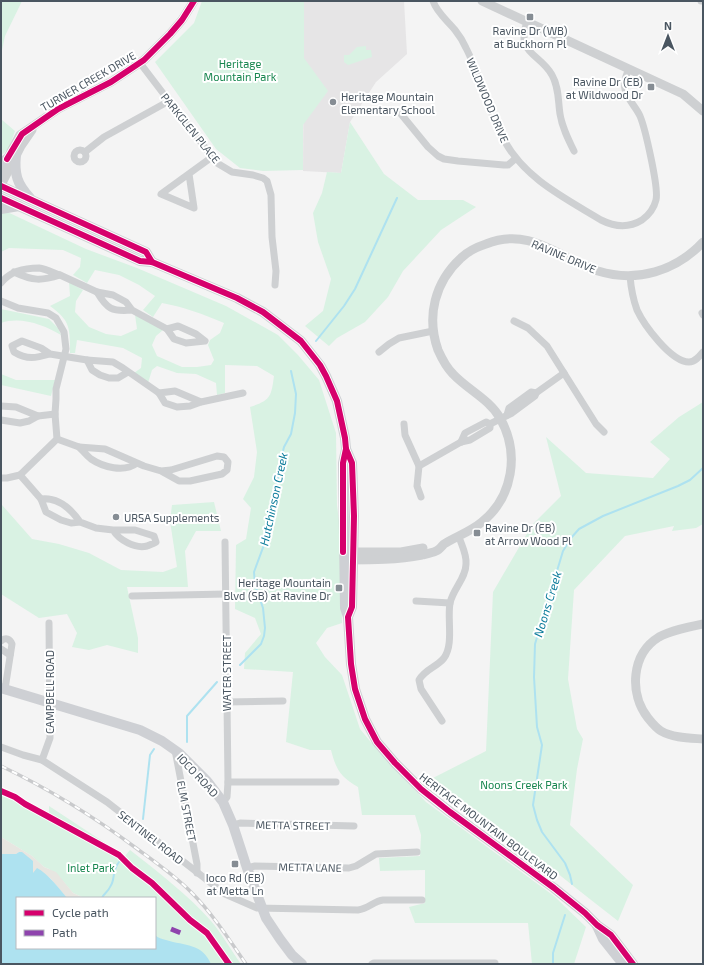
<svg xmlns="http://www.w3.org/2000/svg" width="704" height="965" font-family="'Exo 2',sans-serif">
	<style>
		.education { fill: #e6e5e6 }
		.green { fill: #d9f2e3 }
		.sand { fill: #e7e6e1 }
		.water { fill: #aee2f0 }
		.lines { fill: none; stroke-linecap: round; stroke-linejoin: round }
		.stream { stroke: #aee2f0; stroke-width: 2 }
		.minor { stroke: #ced0d2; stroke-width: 7 }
		.tertiary { stroke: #ced0d2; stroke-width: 9 }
		.secondary { stroke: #ced0d4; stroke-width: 10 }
		.rail-casing { stroke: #c9cacc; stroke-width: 3.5 }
		.rail { stroke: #fff; stroke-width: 2; stroke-dasharray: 6; stroke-linecap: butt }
		.quiet { stroke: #8e44ad; stroke-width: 5; stroke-dasharray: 10 5; stroke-linecap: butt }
		.cycleway-casing { stroke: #fff; stroke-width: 8 }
		.cycleway { stroke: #d6006c; stroke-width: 6 }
		.poi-dot { fill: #868d94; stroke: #fff; stroke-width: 1.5 }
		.labels { text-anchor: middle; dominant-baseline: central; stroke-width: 4; stroke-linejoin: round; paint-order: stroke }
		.poi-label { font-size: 11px; fill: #4a5661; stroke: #fff; text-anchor: start }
		.park-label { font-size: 11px; fill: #17864f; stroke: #fff }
		.street-label { font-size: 11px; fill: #4a5661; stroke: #fff }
		.water-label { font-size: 12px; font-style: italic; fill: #0c7c9b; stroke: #fff }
	</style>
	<rect width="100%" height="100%" fill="#f4f4f4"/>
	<!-- education -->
	<path class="education" d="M304 1H404L407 54 376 82 350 122 341 173 303 171Z"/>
	<!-- green -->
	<g class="green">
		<path d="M1 1H22L5 36 1 55Z"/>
		<path d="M202 1H304V58L328 91 303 125V170L263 171 240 168 216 149 155 62 194 23Z"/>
		<path d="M366 46V50H371L372 57 348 65 344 62V55H349L357 47Z"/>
		<path d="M1 119 15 131 9 148 1 156Z"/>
		<path d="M350 122 384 174 418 200H463L476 207 441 230 403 271 388 297 365 322 337 338 329 346 305 326 323 311 331 279 318 242 313 213 322 193 327 172 341 173Z"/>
		<path d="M1 209 86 249 137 268 226 306 278 335 298 355 319 380 336 433 337 505 341 537 342 623 327 628 316 643 325 657 342 675 360 729 379 752 426 802 554 896 586 927 574 964H532L528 923H415L409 907 425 903V870L380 871 379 858 420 856 421 835 415 815H362L358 787C341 777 336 770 331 750H310L286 742 293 672 244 669 245 653 261 634 255 618 235 609 236 545 246 539 251 508 243 499 254 477 257 452 250 407C271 400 271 397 274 376L257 366 225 365V393L217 395 216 383 196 374 177 373 157 366 152 370 148 383 134 373 141 368 142 358 123 348 77 340 75 353H70C70 329 71 321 50 306L70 296 69 282 83 290 76 301 75 312 89 327 106 334 121 336 137 329 135 315 163 330 156 336 152 345 157 356 182 367H197L211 365 214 360 208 345 210 340 220 333 224 323C203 314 184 307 162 303L153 317 143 310 155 296 139 285 119 275 95 270 87 283 73 275 80 267 81 258 63 250 9 248 1 252Z"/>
		<path d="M1 309 49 319 58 328 61 335C44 325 21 316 1 323Z"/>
		<path d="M1 374 16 380H55L51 396 1 385Z"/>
		<path d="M703 402V524L696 528 672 531 674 526 625 536 574 590 568 679 577 729 583 739 577 769 570 825 633 885 618 921C556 873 496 822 431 779L486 751 493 592 532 525 561 496 546 437 586 473 653 478 670 459 650 442 679 417Z"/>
		<path d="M214 502 221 531H196L185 551 188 587H127L138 638V653L107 645 89 650 72 647 77 633 67 614 39 618 1 594 2 505 32 539 59 544 89 553 121 570 163 572 177 567 170 521 172 505Z"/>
		<path d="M1 793 15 800 49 820V806L125 856 130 850C158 872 187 894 211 921 222 934 231 950 241 964H200L155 942V898H84L73 893 63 881 49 869 44 867 32 856 1 837Z"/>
	</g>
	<!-- sand -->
	<path class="sand" d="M1 837 32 856 44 867 56 872 73 893 84 898H67L51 879 41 871 33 874V870L19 852 16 854H1Z"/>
	<!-- water -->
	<path class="water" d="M19 852H22L33 861V873L37 868C48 874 59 888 67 898H17V948H155V935C158 938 162 939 166 940 185 946 202 943 211 964H1V854H16Z"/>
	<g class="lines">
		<!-- stream -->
		<g class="stream">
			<path d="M316 341 344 306 355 289 397 198"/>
			<path d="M240 665 261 644 264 636 265 628 263 608 255 585 254 572 268 534V522L277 483 280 463 284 447 291 434 295 413 296 394 291 371"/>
			<path d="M187 742V716L217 682"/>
			<path d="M143 819 150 755 154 749"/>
			<path d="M572 884 570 875 565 863 542 832 537 820 533 805 542 745 537 727 534 677 535 644 563 551 571 538 579 529 603 516 678 486 690 480 703 468"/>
			<path d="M102 898C104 893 108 892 110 887 116 879 111 872 119 862"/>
			<path d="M553 964V953L565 915"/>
		</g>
		<!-- minor -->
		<g class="minor">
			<path d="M433 1C437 13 447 20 455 30 459 35 463 41 466 48 481 77 488 111 504 140 525 179 565 198 601 220 615 227 629 228 642 220 649 215 654 208 656 200 659 188 645 128 640 116 636 107 627 99 625 89 623 82 626 75 629 69"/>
			<path d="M701 1H703"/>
			<path d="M527 22C515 54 540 53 552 75 559 87 558 101 560 114 562 127 568 139 574 151"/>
			<path d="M140 63 169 101 217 163 232 172 253 175 263 178 267 181 271 195 272 237 276 271 275 285"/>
			<path d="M401 114 428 147 438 156 444 159 458 161 504 165H508L515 159"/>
			<circle cx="80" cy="156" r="6"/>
			<path d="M85 152 104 137 169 101"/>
			<path d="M189 174 194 208 161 194 212 157"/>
			<path d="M60 275 97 292"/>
			<path d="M630 276C631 288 633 299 637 310 644 325 671 362 689 362 695 362 699 357 703 352"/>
			<path d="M1 283C10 271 24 268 39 268 46 269 54 273 60 275 41 281 33 281 14 272"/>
			<path d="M1 301 18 308 48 313 56 318 64 332 66 349 56 389V399L55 414 57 439 20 475 7 478H1"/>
			<path d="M132 310C112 312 107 309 97 292L113 295 126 302 132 310 167 329"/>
			<path d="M702 313 703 315"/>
			<path d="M514 321 528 328 547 346 596 424 604 432"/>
			<path d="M178 326 196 334 205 341 186 343 174 339 167 329Z"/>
			<path d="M379 352 389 344 399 338 433 331"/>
			<path d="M50 354C36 358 27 360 14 352L12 346 22 341 41 348 50 354 87 360"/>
			<path d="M128 372 118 378H109L100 375 92 370 87 360 113 362 123 368 159 393"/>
			<path d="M201 402 175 391 159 393 165 403 177 407 190 406 201 402 243 393"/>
			<path d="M1 406 16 407 38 416"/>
			<path d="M507 415 509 408 531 392 536 393"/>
			<path d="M1 420 20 423 29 421 38 416 55 414"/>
			<path d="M404 424 405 435 419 466 417 486 421 497"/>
			<path d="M57 439 79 447"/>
			<path d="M461 442 465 433 486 422 490 424 512 413 535 396 536 393 564 373"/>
			<path d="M137 463C124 473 103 467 91 459 87 456 83 451 79 447L105 449 144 466 161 471 171 470 217 456 224 457 228 462 227 470 222 474 190 481H179L161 471"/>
			<path d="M419 466 461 442 470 440 490 428V424"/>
			<path d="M20 475 41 499"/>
			<path d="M80 522C71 509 58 497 41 499L46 512 61 520 71 523 80 522 96 528 113 530C119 540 135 549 147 546 150 545 154 543 156 542L154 536 135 530H113"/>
			<path d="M132 596 226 594"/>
			<path d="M416 601 450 603"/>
			<path d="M1 641C6 637 10 639 12 644L5 689"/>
			<path d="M1 649 10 655"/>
			<path d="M226 702 283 701"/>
			<path d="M442 721 421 689 419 680C425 669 437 667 444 658 454 644 447 619 450 603 453 589 466 578 466 564 467 555 462 546 459 537"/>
			<path d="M1 747 23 755 42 760 107 802 225 894 257 908 358 910C368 909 374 901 383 900H422"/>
			<path d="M175 750 197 864V873"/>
			<path d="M42 760 50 738 49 623"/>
			<path d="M228 782H336"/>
			<path d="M223 802 227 797 228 782 225 542"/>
			<path d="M233 825 240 823 354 826"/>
			<path d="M247 868 255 866 349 868 356 866 376 854 417 852"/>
			<path d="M372 964 374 963H495"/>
		</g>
		<!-- tertiary -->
		<g class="tertiary">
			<path d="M482 1 683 94 703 111"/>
			<path d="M1 170 20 135 58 109 111 82 144 60 170 34 182 20 194 1"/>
			<path d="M1 185 21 146 32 130"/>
			<path d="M346 552H401L423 548"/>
			<path d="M347 560C372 560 397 560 422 555 426 554 432 553 436 551 439 550 442 546 444 544 457 536 470 532 482 522 513 497 520 453 500 418 489 399 468 390 453 374 446 367 442 359 438 350 426 316 435 282 461 258 468 251 477 247 486 244 530 226 559 258 598 271 637 283 676 271 703 242"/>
			<path d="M703 624C688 627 672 630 659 637 631 654 629 694 648 718 652 723 656 728 661 731 673 738 689 738 703 739"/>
		</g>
		<!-- secondary -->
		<g class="secondary">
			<path d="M16 155C14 174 17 184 30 198"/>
			<path d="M1 162 7 159"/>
			<path d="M1 186 146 252 152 262"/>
			<path d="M1 198 140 261 152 262 237 298 263 312 301 341 320 365 326 376 337 401 345 438 346 449 352 463 354 516 352 607 348 617"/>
			<path d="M1 209 19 206"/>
			<path d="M346 449 343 463 345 608 348 617 351 664 355 689 365 719 377 742 395 763 421 789 450 812 554 888 585 913 597 925 611 935 633 964"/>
			<path d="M1 688 140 730 162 741 179 753 207 781 223 802 233 825 247 868 266 918 280 939 292 955 302 964"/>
			<path d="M597 926 603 939 623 964"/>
		</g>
		<defs>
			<path id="rail" d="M1 766C49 789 93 816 136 848 155 862 174 875 191 892 212 913 229 939 246 964"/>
		</defs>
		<!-- rail casing -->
		<use href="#rail" class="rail-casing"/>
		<!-- rail -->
		<use href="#rail" class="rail"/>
		<!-- quiet -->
		<path class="quiet" d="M171 929 181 933"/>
		<defs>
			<g id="cycleway">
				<path d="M7 159 22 134 58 109 111 82 144 60 170 34 182 20 194 1"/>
				<path d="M1 186 146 252 152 262"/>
				<path d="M1 198 140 261 152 262 237 298 263 312 301 341 320 365 326 376 337 401 345 438 346 449 352 463 354 516 352 607 348 617 351 664 355 689 365 719 377 742 395 763 421 789 450 812 554 888 585 913 597 925 611 935 633 964"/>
				<path d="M343 552V463L346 449"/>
				<path d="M1 791 15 797 25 804 119 855 132 868 152 883 190 920 207 933 229 964"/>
			</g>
		</defs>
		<!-- cycleway casing -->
		<use href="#cycleway" class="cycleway-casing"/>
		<!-- cycleway -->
		<use href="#cycleway" class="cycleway"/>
	</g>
	<!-- markers -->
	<g class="poi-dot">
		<rect x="526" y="13" width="8" height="8" rx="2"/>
		<rect x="647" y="83" width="8" height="8" rx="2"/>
		<circle cx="333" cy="102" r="4"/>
		<circle cx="116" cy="517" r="4"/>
		<rect x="473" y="529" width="8" height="8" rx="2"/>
		<rect x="335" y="584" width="8" height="8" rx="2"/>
		<rect x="231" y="860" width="8" height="8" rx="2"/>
	</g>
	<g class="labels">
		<!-- poi labels -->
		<g class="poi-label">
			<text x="530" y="30" text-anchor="middle">Ravine Dr (WB)<tspan x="530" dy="13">at Buckhorn Pl</tspan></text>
			<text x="643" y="81" text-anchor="end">Ravine Dr (EB)<tspan x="643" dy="13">at Wildwood Dr</tspan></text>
			<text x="341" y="96">Heritage Mountain<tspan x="341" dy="13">Elementary School</tspan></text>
			<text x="124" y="517">URSA Supplements</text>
			<text x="485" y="527">Ravine Dr (EB)<tspan x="485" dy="13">at Arrow Wood Pl</tspan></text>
			<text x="331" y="582" text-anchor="end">Heritage Mountain<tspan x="331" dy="13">Blvd (SB) at Ravine Dr</tspan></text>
			<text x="235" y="877" text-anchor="middle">Ioco Rd (EB)<tspan x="235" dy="13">at Metta Ln</tspan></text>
		</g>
		<!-- park labels -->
		<g class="park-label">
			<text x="240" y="63">Heritage<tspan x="240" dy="13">Mountain Park</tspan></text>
			<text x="524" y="784">Noons Creek Park</text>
			<text x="91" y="867">Inlet Park</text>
		</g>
		<!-- street labels -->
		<g class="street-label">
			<text transform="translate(88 81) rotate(-30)">TURNER CREEK DRIVE</text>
			<text transform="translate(488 100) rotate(67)">WILDWOOD DRIVE</text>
			<text transform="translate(191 128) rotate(51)">PARKGLEN PLACE</text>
			<text transform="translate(564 256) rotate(23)">RAVINE DRIVE</text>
			<text transform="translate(226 673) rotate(-90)">WATER STREET</text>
			<text transform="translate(49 692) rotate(-90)">CAMPBELL ROAD</text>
			<text transform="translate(198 775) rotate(47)">IOCO ROAD</text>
			<text transform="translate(187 811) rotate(79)">ELM STREET</text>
			<text transform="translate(293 825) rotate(1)">METTA STREET</text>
			<text transform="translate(489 826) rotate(37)">HERITAGE MOUNTAIN BOULEVARD</text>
			<text transform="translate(151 837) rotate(38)">SENTINEL ROAD</text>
			<text transform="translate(310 867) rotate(1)">METTA LANE</text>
		</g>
		<!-- water labels -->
		<g class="water-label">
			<text transform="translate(273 499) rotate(-78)">Hutchinson Creek</text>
			<text transform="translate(547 604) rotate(-73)">Noons Creek</text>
		</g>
	</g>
	<!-- border -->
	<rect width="704" height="965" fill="none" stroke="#4a5661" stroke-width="4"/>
	<!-- legend -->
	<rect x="16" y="897" width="140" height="52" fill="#ffffff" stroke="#b7bbc0"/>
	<rect x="24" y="910" width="20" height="6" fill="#d6006c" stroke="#b7bbc0"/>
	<text x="52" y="917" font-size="12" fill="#4a5661">Cycle path</text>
	<rect x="24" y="930" width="20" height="6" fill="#8e44ad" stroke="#b7bbc0"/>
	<text x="52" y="937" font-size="12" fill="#4a5661">Path</text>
	<!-- north arrow -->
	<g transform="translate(668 36)" stroke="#ffffff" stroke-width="3" paint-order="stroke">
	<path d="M0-3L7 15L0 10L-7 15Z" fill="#4a5661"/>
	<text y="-6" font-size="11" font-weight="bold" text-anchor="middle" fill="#4a5661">N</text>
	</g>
</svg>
